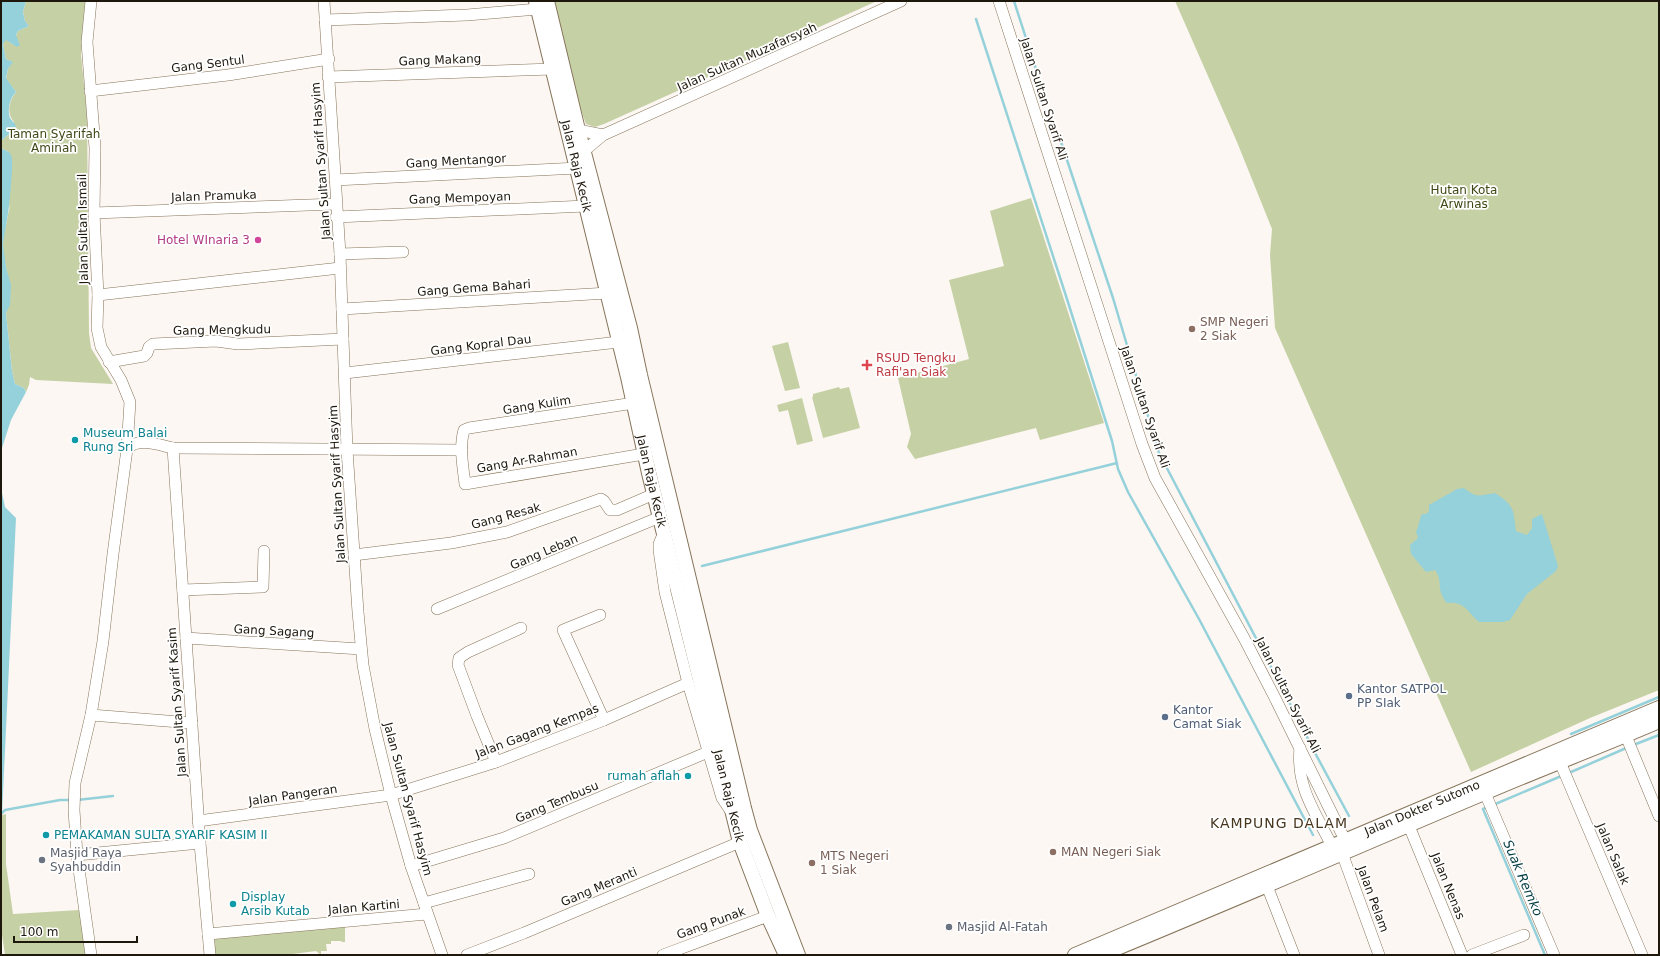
<svg xmlns="http://www.w3.org/2000/svg" width="1660" height="956" font-family="'DejaVu Sans',sans-serif">
	<style>
		.green { fill: #c6d0a5 }
		.water { fill: #95d1da }
		.lines { fill: none; stroke-linecap: round; stroke-linejoin: round }
		.stream { stroke: #95d1da; stroke-width: 2.5 }
		.minor-casing { stroke: #86745a; stroke-width: 12 }
		.major-casing { stroke: #86745a; stroke-width: 16 }
		.minor { stroke: #fff; stroke-width: 11 }
		.major { stroke: #fff; stroke-width: 14 }
		.hotel-dot { fill: #d1479c; stroke: #fff; stroke-width: 1.5 }
		.education-dot { fill: #8d6e63; stroke: #fff; stroke-width: 1.5 }
		.health-dot { fill: #e0444e; stroke: #fff; stroke-width: 1.5 }
		.culture-dot { fill: #0f9aa8; stroke: #fff; stroke-width: 1.5 }
		.service-dot { fill: #5c6f8a; stroke: #fff; stroke-width: 1.5 }
		.worship-dot { fill: #6b7280; stroke: #fff; stroke-width: 1.5 }
		.labels { text-anchor: middle; dominant-baseline: central; stroke-width: 3.5; stroke-linejoin: round; paint-order: stroke }
		.street-label { font-size: 12px; fill: #1e170c; stroke: #fff }
		.park-label { font-size: 12px; fill: #3e4714; stroke: #fff }
		.hotel-label { font-size: 12px; fill: #b23c85; stroke: #fff; text-anchor: end }
		.education-label { font-size: 12px; fill: #785e54; stroke: #fff; text-anchor: start }
		.health-label { font-size: 12px; fill: #be3a42; stroke: #fff; text-anchor: start }
		.culture-label { font-size: 12px; fill: #0d838f; stroke: #fff; text-anchor: start }
		.service-label { font-size: 12px; fill: #4e5e75; stroke: #fff; text-anchor: start }
		.worship-label { font-size: 12px; fill: #5b616d; stroke: #fff; text-anchor: start }
		.water-label { font-size: 13px; font-style: italic; fill: #013c43; stroke: #fff }
		.quarter-label { font-size: 14px; letter-spacing: 1px; fill: #48371f; stroke: #fff }
	</style>
	<rect width="100%" height="100%" fill="#fcf7f2"/>
	<!-- green -->
	<g class="green">
		<path d="M26 1H86L81 55 87 114 89 333 91 348 113 384 36 380 30 377 29 385 26 392 24 388 15 384 12 371 6 313C17 287 3 271 3 245 3 235 7 224 8 214 11 208 8 202 9 196 10 180 10 167 9 152L1 148 2 140 13 131 14 122C6 113 9 101 16 92L6 79 8 69 12 62 6 59 3 44 6 39 12 44 18 31 29 26 25 21 23 12Z"/>
		<path d="M553 1H877L604 124 595 127 586 124 579 105Z"/>
		<path d="M1175 1H1659V690L1590 718 1471 772 1275 328 1270 255 1272 229 1237 142Z"/>
		<path d="M1031 198 1104 423 1040 440 1036 428 915 459 907 447 911 434 898 378 969 359 949 280 1004 266 990 211Z"/>
		<path d="M788 342 800 388 785 391 772 346Z"/>
		<path d="M839 387 840 389 849 387 860 428 823 438 812 397H813V394Z"/>
		<path d="M802 398 813 441 797 445 788 410 779 412 777 405Z"/>
		<path d="M6 814V864L13 914 79 910 87 955H5L1 928 2 815Z"/>
		<path d="M345 926V942H342L341 941H331V944H326L327 951H321V955L316 951 285 955H215L214 941 217 937Z"/>
	</g>
	<!-- water -->
	<g class="water">
		<path d="M1 1H26L23 12 25 21 29 26 18 31 16 35 20 45 17 47 6 40 3 44 6 59 13 62 8 69 6 78 16 92C10 98 7 109 10 118 12 121 15 123 16 126L13 131 2 140 1 147Z"/>
		<path d="M1 148 9 152C11 155 12 157 12 160 13 166 9 211 8 214L3 244 6 267 11 285 10 305 6 313 12 371 15 384 24 388 26 392 11 420 1 451Z"/>
		<path d="M1 488 5 507 16 518 1 835Z"/>
		<path d="M1464 488C1477 499 1480 495 1495 493 1515 506 1513 509 1516 531L1527 535 1532 528V519L1542 514 1558 566 1556 571 1527 594 1510 620 1503 622H1479C1467 612 1465 601 1447 603 1435 589 1444 583 1435 570L1426 572 1411 554 1410 545 1418 538 1416 532C1419 526 1419 520 1422 514H1426L1429 511V505L1457 489Z"/>
	</g>
	<g class="lines">
		<!-- stream -->
		<g class="stream">
			<path d="M1014 1 1045 97"/>
			<path d="M976 19 1066 296 1112 441 1118 469 1128 492 1199 619 1313 835"/>
			<path d="M1059 136 1113 298 1159 453 1281 686"/>
			<path d="M702 566 1117 463"/>
			<path d="M1287 698 1308 739"/>
			<path d="M1571 734 1659 697"/>
			<path d="M1636 744 1659 735"/>
			<path d="M1314 751 1349 816"/>
			<path d="M1571 772 1624 749"/>
			<path d="M77 800 113 796"/>
			<path d="M1493 805 1559 777"/>
			<path d="M1488 807 1483 809 1545 955"/>
			<path d="M1 814 5 810 60 800H72"/>
		</g>
		<defs>
			<g id="minor">
				<path d="M91 1 87 42 95 148 94 213 98 295 97 328 101 347 121 380 130 402 127 449 113 554 103 641 91 715 75 783 74 810 77 855 91 955"/>
				<path d="M324 1 340 254 347 450 358 612 363 665 375 729 391 795 411 866 442 955"/>
				<path d="M999 1 1142 444 1155 478 1244 638 1274 696 1345 840 1343 848"/>
				<path d="M325 20 467 15 538 9"/>
				<path d="M328 77 553 69"/>
				<path d="M90 91 228 75 329 59"/>
				<path d="M578 130 603 135"/>
				<path d="M584 151 603 135 901 1"/>
				<path d="M335 180 578 168"/>
				<path d="M94 213 336 204"/>
				<path d="M336 217 586 206"/>
				<path d="M340 254 403 252"/>
				<path d="M98 295 340 268"/>
				<path d="M342 309 608 293"/>
				<path d="M109 362 144 356 147 353 149 347 153 344 216 341 238 344 343 339"/>
				<path d="M345 373 619 342"/>
				<path d="M634 403 469 428 464 430C459 447 463 467 465 484L644 454"/>
				<path d="M173 448 200 843 210 955"/>
				<path d="M127 449C138 437 159 445 173 448L462 450"/>
				<path d="M664 532 659 544V550L665 592 688 683 722 798 730 810"/>
				<path d="M354 555 451 543 507 532 601 499 604 501 610 510H617L654 494"/>
				<path d="M183 590 263 587 264 551"/>
				<path d="M437 609 660 517"/>
				<path d="M600 615 563 630 604 720"/>
				<path d="M186 638 361 649"/>
				<path d="M91 715 192 723"/>
				<path d="M1626 736 1659 816"/>
				<path d="M1300 748C1296 787 1315 812 1332 846L1338 850"/>
				<path d="M496 762 477 716 458 665 459 658 468 652 521 628"/>
				<path d="M1560 762 1642 955"/>
				<path d="M1485 793 1554 955"/>
				<path d="M198 821 391 795 496 762 604 720 688 683"/>
				<path d="M1409 826 1462 955"/>
				<path d="M1342 853 1379 955"/>
				<path d="M77 855 200 843"/>
				<path d="M411 866 504 838 708 752"/>
				<path d="M1267 886 1294 955"/>
				<path d="M424 903 529 874"/>
				<path d="M208 934 427 914"/>
				<path d="M467 955 524 933 740 842"/>
				<path d="M663 955 768 916"/>
				<path d="M1472 955 1524 935"/>
			</g>
			<g id="major">
				<path id="s1" d="M536 1 628 377 649 473 740 842 768 916 786 955"/>
				<path d="M547 1 578 130 630 328 640 375 744 808 750 830 798 955"/>
				<path id="s2" d="M1075 955 1659 708"/>
				<path d="M1100 955C1229 902 1356 847 1484 793 1542 768 1601 746 1659 721"/>
			</g>
		</defs>
		<!-- minor casing -->
		<use href="#minor" class="minor-casing"/>
		<!-- major casing -->
		<use href="#major" class="major-casing"/>
		<!-- minor -->
		<use href="#minor" class="minor"/>
		<!-- major -->
		<use href="#major" class="major"/>
	</g>
	<!-- markers -->
	<circle class="hotel-dot" cx="258" cy="240" r="4"/>
	<g class="education-dot">
		<circle cx="1192" cy="329" r="4"/>
		<circle cx="1053" cy="852" r="4"/>
		<circle cx="812" cy="863" r="4"/>
	</g>
	<path class="health-dot" d="M865 359h4v4h4v4h-4v4h-4v-4h-4v-4h4z"/>
	<g class="culture-dot">
		<circle cx="75" cy="440" r="4"/>
		<circle cx="688" cy="776" r="4"/>
		<circle cx="46" cy="835" r="4"/>
		<circle cx="233" cy="904" r="4"/>
	</g>
	<g class="service-dot">
		<circle cx="1349" cy="696" r="4"/>
		<circle cx="1165" cy="717" r="4"/>
	</g>
	<g class="worship-dot">
		<circle cx="42" cy="860" r="4"/>
		<circle cx="949" cy="927" r="4"/>
	</g>
	<g class="labels">
		<!-- street labels -->
		<g class="street-label">
			<text transform="translate(747 57) rotate(-24)">Jalan Sultan Muzafarsyah</text>
			<text transform="translate(440 60) rotate(-2)">Gang Makang</text>
			<text transform="translate(208 64) rotate(-7)">Gang Sentul</text>
			<text transform="translate(1044 99) rotate(72)">Jalan Sultan Syarif Ali</text>
			<text transform="translate(321 161) rotate(-94)">Jalan Sultan Syarif Hasyim</text>
			<text transform="translate(456 161) rotate(-3)">Gang Mentangor</text>
			<text stroke="none"><textPath href="#s1" startOffset="170">Jalan Raja Kecik</textPath></text>
			<text transform="translate(214 196) rotate(-2)">Jalan Pramuka</text>
			<text transform="translate(460 198) rotate(-2)">Gang Mempoyan</text>
			<text transform="translate(83 229) rotate(-91)">Jalan Sultan Ismail</text>
			<text transform="translate(474 288) rotate(-4)">Gang Gema Bahari</text>
			<text transform="translate(222 330) rotate(-1)">Gang Mengkudu</text>
			<text transform="translate(481 345) rotate(-7)">Gang Kopral Dau</text>
			<text transform="translate(537 405) rotate(-9)">Gang Kulim</text>
			<text transform="translate(1145 407) rotate(71)">Jalan Sultan Syarif Ali</text>
			<text transform="translate(527 460) rotate(-10)">Gang Ar-Rahman</text>
			<text stroke="none"><textPath href="#s1" startOffset="494">Jalan Raja Kecik</textPath></text>
			<text transform="translate(337 484) rotate(-93)">Jalan Sultan Syarif Hasyim</text>
			<text transform="translate(506 516) rotate(-15)">Gang Resak</text>
			<text transform="translate(544 552) rotate(-23)">Gang Leban</text>
			<text transform="translate(274 631) rotate(3)">Gang Sagang</text>
			<text transform="translate(1288 695) rotate(63)">Jalan Sultan Syarif Ali</text>
			<text transform="translate(177 702) rotate(-94)">Jalan Sultan Syarif Kasim</text>
			<text transform="translate(537 731) rotate(-21)">Jalan Gagang Kempas</text>
			<text transform="translate(293 795) rotate(-8)">Jalan Pangeran</text>
			<text stroke="none"><textPath href="#s1" startOffset="818">Jalan Raja Kecik</textPath></text>
			<text transform="translate(408 799) rotate(75)">Jalan Sultan Syarif Hasyim</text>
			<text transform="translate(557 802) rotate(-23)">Gang Tembusu</text>
			<text stroke="none"><textPath href="#s2" startOffset="377">Jalan Dokter Sutomo</textPath></text>
			<text transform="translate(1613 854) rotate(67)">Jalan Salak</text>
			<text transform="translate(1448 886) rotate(68)">Jalan Nenas</text>
			<text transform="translate(599 887) rotate(-23)">Gang Meranti</text>
			<text transform="translate(1373 899) rotate(70)">Jalan Pelam</text>
			<text transform="translate(364 907) rotate(-5)">Jalan Kartini</text>
			<text transform="translate(711 923) rotate(-20)">Gang Punak</text>
		</g>
		<!-- park labels -->
		<g class="park-label">
			<text x="54" y="134">Taman Syarifah<tspan x="54" dy="14">Aminah</tspan></text>
			<text x="1464" y="190">Hutan Kota<tspan x="1464" dy="14">Arwinas</tspan></text>
		</g>
		<!-- hotel labels -->
		<g class="hotel-label">
			<text x="250" y="240">Hotel WInaria 3</text>
		</g>
		<!-- education labels -->
		<g class="education-label">
			<text x="1200" y="322">SMP Negeri<tspan x="1200" dy="14">2 Siak</tspan></text>
			<text x="1061" y="852">MAN Negeri Siak</text>
			<text x="820" y="856">MTS Negeri<tspan x="820" dy="14">1 Siak</tspan></text>
		</g>
		<!-- health labels -->
		<g class="health-label">
			<text x="876" y="358">RSUD Tengku<tspan x="876" dy="14">Rafi'an Siak</tspan></text>
		</g>
		<!-- culture labels -->
		<g class="culture-label">
			<text x="83" y="433">Museum Balai<tspan x="83" dy="14">Rung Sri</tspan></text>
			<text x="680" y="776" text-anchor="end">rumah aflah</text>
			<text x="54" y="835">PEMAKAMAN SULTA SYARIF KASIM II</text>
			<text x="241" y="897">Display<tspan x="241" dy="14">Arsib Kutab</tspan></text>
		</g>
		<!-- service labels -->
		<g class="service-label">
			<text x="1357" y="689">Kantor SATPOL<tspan x="1357" dy="14">PP SIak</tspan></text>
			<text x="1173" y="710">Kantor<tspan x="1173" dy="14">Camat Siak</tspan></text>
		</g>
		<!-- worship labels -->
		<g class="worship-label">
			<text x="50" y="853">Masjid Raya<tspan x="50" dy="14">Syahbuddin</tspan></text>
			<text x="957" y="927">Masjid Al-Fatah</text>
		</g>
		<!-- water labels -->
		<g class="water-label">
			<text transform="translate(1523 878) rotate(67)">Suak Remko</text>
		</g>
		<!-- quarter labels -->
		<g class="quarter-label">
			<text x="1279" y="823">KAMPUNG DALAM</text>
		</g>
	</g>
	<!-- border -->
	<rect width="1660" height="956" fill="none" stroke="#1e170c" stroke-width="4"/>
	<!-- scale -->
	<path d="M14 936v6h123v-6" fill="none" stroke="#1e170c" stroke-width="2"/>
	<text x="20" y="936" font-size="12" fill="#1e170c" stroke="#ffffff" stroke-width="3" paint-order="stroke">100 m</text>
</svg>
